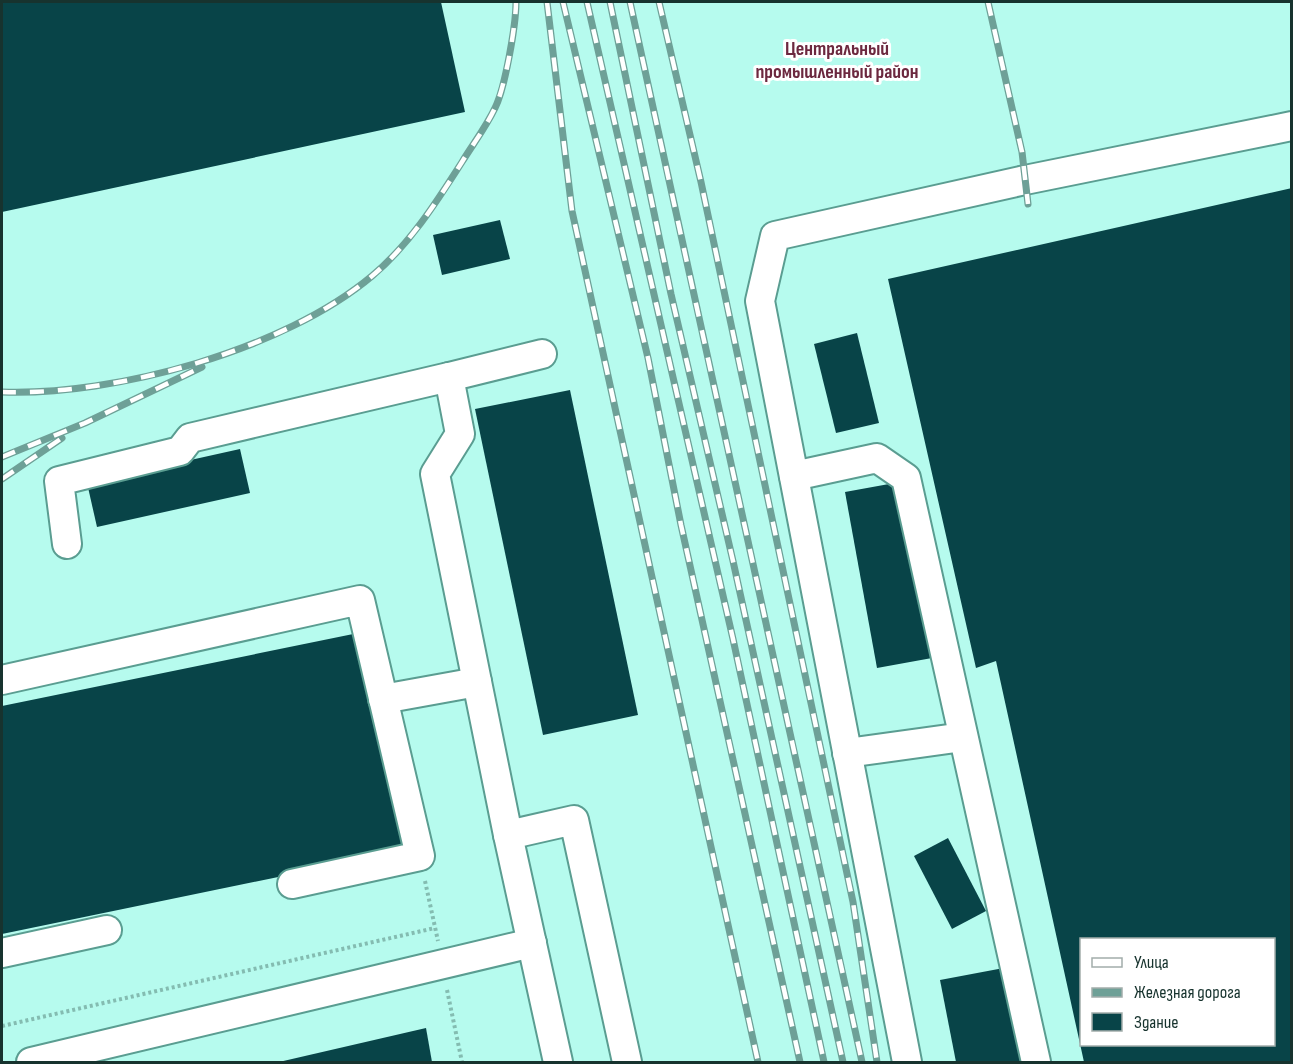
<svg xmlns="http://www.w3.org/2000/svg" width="1293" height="1064" font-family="'Sofia Sans Condensed',sans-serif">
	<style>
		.building { fill: #084448; fill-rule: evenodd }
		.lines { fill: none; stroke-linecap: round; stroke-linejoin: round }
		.minor-casing { stroke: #5a9d91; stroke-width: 32 }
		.path { stroke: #84bcb1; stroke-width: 4; stroke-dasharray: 3 3; stroke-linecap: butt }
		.minor { stroke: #fff; stroke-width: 28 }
		.rail-casing { stroke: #6ea097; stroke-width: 7 }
		.rail { stroke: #fff; stroke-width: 4.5; stroke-dasharray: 14; stroke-linecap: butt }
		.labels { text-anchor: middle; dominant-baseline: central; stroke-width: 6; stroke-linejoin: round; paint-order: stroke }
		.quarter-label { font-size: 20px; font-weight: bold; fill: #6c283f; stroke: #fff }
	</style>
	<rect width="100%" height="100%" fill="#b6fbee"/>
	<!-- building -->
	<g class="building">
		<path d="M2 2H441L465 112 2 212Z"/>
		<path d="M1292 188V1062H1084L996 661 976 668 888 279ZM1082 940H1274V1044H1082Z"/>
		<path d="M500 220 510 259 442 275 433 235Z"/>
		<path d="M857 333 879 423 836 433 814 344Z"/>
		<path d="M570 390 638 715 543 735 475 409Z"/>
		<path d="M240 449 250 493 97 527 87 483Z"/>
		<path d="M900 482 932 658 877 668 845 492Z"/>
		<path d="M363 632 409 850 2 934V706Z"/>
		<path d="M948 838 986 911 952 929 914 856Z"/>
		<path d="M1009 967 1028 1062H956L940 980Z"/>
		<path d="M426 1028 432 1062H279Z"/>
	</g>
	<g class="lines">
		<defs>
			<g id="minor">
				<path d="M794 476 877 458 906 478 1036 1062"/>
				<path d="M67 544 59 481 180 451 190 438 449 377"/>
				<path d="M2 680 360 600 420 856 292 884"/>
				<path d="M383 699 477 682"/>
				<path d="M847 753 963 737"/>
				<path d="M508 835 435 474 460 434 449 377 542 354"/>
				<path d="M2 953 107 930"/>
				<path d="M31 1062 532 943"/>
				<path d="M558 1062 508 835 574 820 627 1062"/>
				<path d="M907 1062 760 301 775 236 1025 180 1292 126"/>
			</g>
		</defs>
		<!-- minor casing -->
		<use href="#minor" class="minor-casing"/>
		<!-- path -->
		<g class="path">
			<path d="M425 881 438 941"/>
			<path d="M447 990 462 1062"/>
			<path d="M2 1026 435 928"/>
		</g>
		<!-- minor -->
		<use href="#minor" class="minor"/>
		<defs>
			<g id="rail">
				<path d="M547 2 572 211 758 1062"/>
				<path d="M563 2 648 358 681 525 800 1062"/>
				<path d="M587 2 733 639 824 1062"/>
				<path d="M610 2 671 294 733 561 843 1062"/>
				<path d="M630 2C707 355 785 709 862 1062"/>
				<path d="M659 2 701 182 853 902 877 1062"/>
				<path d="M988 2 1022 152 1028 204"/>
				<path d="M2 392C115 396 284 350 372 276 409 245 436 203 462 162 473 144 486 127 495 108 505 88 516 25 516 2"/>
				<path d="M2 457 85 423 202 367"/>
				<path d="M2 479 62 438"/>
			</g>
		</defs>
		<!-- rail casing -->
		<use href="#rail" class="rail-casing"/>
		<!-- rail -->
		<use href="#rail" class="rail"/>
	</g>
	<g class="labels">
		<!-- quarter labels -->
		<g class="quarter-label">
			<text x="837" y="49">Центральный<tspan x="837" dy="23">промышленный район</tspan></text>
		</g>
	</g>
	<!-- border -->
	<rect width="1293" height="1064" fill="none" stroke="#17332e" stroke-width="6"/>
	<!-- legend -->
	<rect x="1080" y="938" width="195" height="108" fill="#ffffff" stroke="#a2adab" stroke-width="1.5"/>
	<rect x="1092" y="958" width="30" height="9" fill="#ffffff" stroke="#a2adab" stroke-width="1.5"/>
	<text x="1134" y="968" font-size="18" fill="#17332e">Улица</text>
	<rect x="1092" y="988" width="30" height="9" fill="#6ea097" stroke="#a2adab" stroke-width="1.5"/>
	<text x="1134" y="998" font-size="18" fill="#17332e">Железная дорога</text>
	<rect x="1092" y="1013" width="30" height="18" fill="#084448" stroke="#a2adab" stroke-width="1.5"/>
	<text x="1134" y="1028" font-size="18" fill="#17332e">Здание</text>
</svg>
